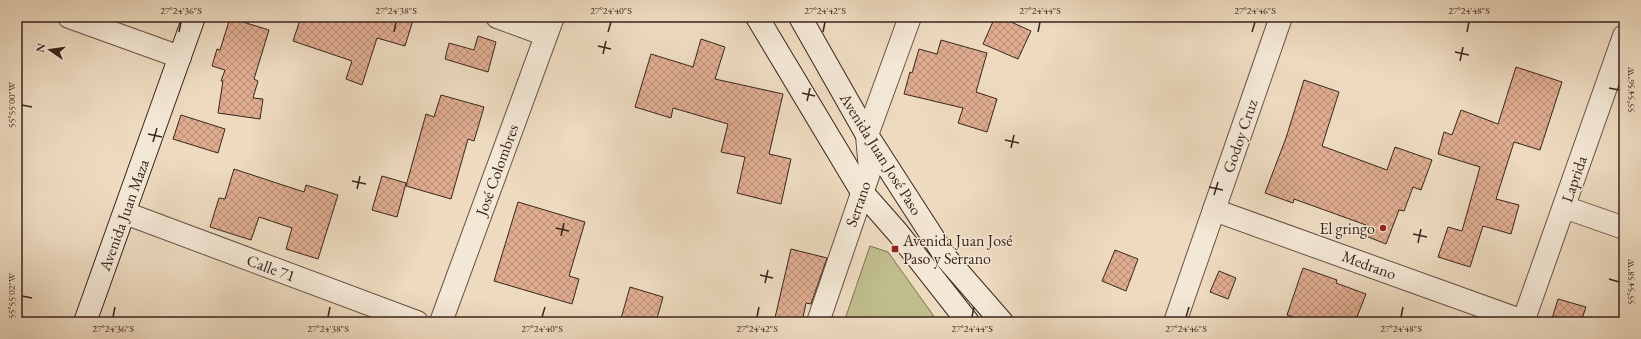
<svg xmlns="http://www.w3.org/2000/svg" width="1641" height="339" font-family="'EB Garamond',serif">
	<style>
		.green { fill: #c0bd8d; stroke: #7d7154 }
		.building { fill: url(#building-cross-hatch); stroke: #3a251c }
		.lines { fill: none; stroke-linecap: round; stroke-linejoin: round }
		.street-casing { stroke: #675245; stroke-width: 24 }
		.secondary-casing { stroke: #3a251c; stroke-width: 24 }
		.street { stroke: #f3e7d5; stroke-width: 22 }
		.secondary { stroke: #f3e7d5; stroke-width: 22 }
		.ticks { fill: none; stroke: #3a251c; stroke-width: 1.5 }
		.poi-dot { fill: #8f2418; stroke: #f3e7d5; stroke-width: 1.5 }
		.labels { text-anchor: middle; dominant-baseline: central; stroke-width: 3; stroke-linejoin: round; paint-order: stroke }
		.street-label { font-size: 16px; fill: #3a251c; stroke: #f3e7d5 }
		.poi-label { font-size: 16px; fill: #3a251c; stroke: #f3e7d5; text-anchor: end }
		.neatline { fill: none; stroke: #3a251c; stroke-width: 1.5 }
		.ticks-label { font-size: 10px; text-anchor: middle; fill: #3a251c }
	</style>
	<defs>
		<pattern id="building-cross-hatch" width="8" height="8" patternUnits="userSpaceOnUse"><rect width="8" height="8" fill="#dfac90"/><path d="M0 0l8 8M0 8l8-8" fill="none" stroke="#b68c75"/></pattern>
	</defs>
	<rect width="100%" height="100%" fill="#eddabf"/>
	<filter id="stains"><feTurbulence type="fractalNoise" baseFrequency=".005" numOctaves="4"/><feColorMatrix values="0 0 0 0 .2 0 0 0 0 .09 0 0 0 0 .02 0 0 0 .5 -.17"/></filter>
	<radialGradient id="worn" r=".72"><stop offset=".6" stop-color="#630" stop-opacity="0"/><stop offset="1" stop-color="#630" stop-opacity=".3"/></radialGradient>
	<!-- green -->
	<path class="green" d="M870 246 888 252 938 322H844Z"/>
	<!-- building -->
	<g class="building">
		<path d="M301 17H312L328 22 330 17H414L405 46 377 38 362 85 346 79 352 61 293 41Z"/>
		<path d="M995 17H1000L1031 31 1018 59 983 44Z"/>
		<path d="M230 18 269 30 254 79 258 81 253 98 263 99 260 119 218 113 223 81H221L225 70 212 66 217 49 220 50Z"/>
		<path d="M478 36 496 42 488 72 445 59 449 43 474 50Z"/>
		<path d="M701 39 725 47 715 79 783 94 769 154 791 159 781 204 737 193 745 157 721 152 728 124 673 108 671 118 635 107 651 54 693 67Z"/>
		<path d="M941 40 987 53 976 92 997 99 987 132 958 123 963 108 904 94 910 72 912 73 919 49 937 54Z"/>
		<path d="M1516 67 1562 82 1540 150 1514 142 1496 199 1519 205 1511 234 1483 226 1470 267 1438 257 1448 227 1462 231 1480 167 1438 154 1444 132 1452 135 1461 110 1498 124Z"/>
		<path d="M1304 80 1339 92 1322 146 1387 170 1395 147 1432 160 1421 190 1413 187 1404 211 1399 210 1386 244 1363 235 1366 225 1294 199 1293 203 1265 193 1286 138Z"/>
		<path d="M441 95 484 107 474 141 468 139 451 199 406 186 426 114 434 117Z"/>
		<path d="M181 115 225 129 218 153 173 139Z"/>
		<path d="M234 169 304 192 306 185 338 195 318 259 286 249 292 228 259 217 251 240 210 227 219 198 225 199Z"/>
		<path d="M382 176 406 183 397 217 372 210Z"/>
		<path d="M518 202 585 222 569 276 579 279 572 304 494 281Z"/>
		<path d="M791 249 827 258 811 304 806 303 802 322H774Z"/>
		<path d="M1115 250 1138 259 1126 291 1102 281Z"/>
		<path d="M1303 268 1337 280 1336 283 1366 294 1355 322H1307L1287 315Z"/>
		<path d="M1219 271 1236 278 1228 299 1210 292Z"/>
		<path d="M630 287 663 297 656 322H620Z"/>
		<path d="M1558 299 1586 307 1581 322H1551Z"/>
	</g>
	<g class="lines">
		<defs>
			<g id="street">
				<path d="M69 17 180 57"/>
				<path d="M497 17 546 35"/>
				<path d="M1564 207 1624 228"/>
				<path d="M1214 210 1523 321"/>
				<path d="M125 213 417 322"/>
				<path d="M441 322 553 17"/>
				<path d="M818 322 870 170 867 135 910 17"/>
				<path d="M1175 322 1281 17"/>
				<path d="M1523 322 1624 36"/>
			</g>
			<g id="secondary">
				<path d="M757 17 862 192 898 233 968 322"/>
				<path d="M800 17 867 135 947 259 1002 322"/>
				<path d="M85 322 194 17"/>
			</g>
		</defs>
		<!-- street casing -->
		<use href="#street" class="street-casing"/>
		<!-- secondary casing -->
		<use href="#secondary" class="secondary-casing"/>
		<!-- street -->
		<use href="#street" class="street"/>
		<!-- secondary -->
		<use href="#secondary" class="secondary"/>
	</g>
	<!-- ticks -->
	<path class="ticks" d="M179 32 181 22M394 32 396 22M608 32 611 22M823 32 825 22M1038 32 1040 22M1252 32 1255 22M1467 32 1469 22M598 46 611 49M1455 52 1469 55M603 54 606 41M1460 61 1463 47M1609 88 1619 90M802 93 815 96M807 101 810 88M22 105 32 107M148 134 162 137M1005 140 1019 143M153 142 157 128M1011 148 1014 135M352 181 366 184M1209 187 1223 190M357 189 360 176M1214 195 1218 182M556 228 569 231M1413 234 1427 237M561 236 564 223M1418 243 1421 229M760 275 773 278M1609 279 1619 282M765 283 768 270M22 296 32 298M113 317 115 307M328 317 330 307M542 317 545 307M757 317 759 307M972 317 974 307M1186 317 1189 307M1401 317 1403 307"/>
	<!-- markers -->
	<g class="poi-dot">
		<circle cx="1383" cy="228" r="4"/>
		<rect x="891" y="245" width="8" height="8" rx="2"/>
	</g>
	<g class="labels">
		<!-- street labels -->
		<g class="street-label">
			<text transform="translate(1240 136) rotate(-71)">Godoy Cruz</text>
			<text transform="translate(881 154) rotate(58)">Avenida Juan José Paso</text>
			<text transform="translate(497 170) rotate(-70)">José Colombres</text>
			<text transform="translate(1574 179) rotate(-71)">Laprida</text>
			<text transform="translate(858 204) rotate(-71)">Serrano</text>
			<text transform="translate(124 215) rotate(-70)">Avenida Juan Maza</text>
			<text transform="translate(1369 265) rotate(20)">Medrano</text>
			<text transform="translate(271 268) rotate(20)">Calle 71</text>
		</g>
		<!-- poi labels -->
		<g class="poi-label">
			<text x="1375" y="228">El gringo</text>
			<text x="903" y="240" text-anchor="start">Avenida Juan José<tspan x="903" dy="18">Paso y Serrano</tspan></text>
		</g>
	</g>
	<!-- margin -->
	<rect width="1641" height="339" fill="none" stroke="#eddabf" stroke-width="44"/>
	<!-- north arrow -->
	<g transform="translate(50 50) rotate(283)" stroke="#f3e7d5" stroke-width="3" paint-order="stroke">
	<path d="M0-3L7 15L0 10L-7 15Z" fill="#3a251c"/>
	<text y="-6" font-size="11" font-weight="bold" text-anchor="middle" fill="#3a251c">N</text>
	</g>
	<rect x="22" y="22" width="1597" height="295" class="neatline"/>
	<g class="ticks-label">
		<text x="181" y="14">27°24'36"S</text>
		<text x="396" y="14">27°24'38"S</text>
		<text x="611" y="14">27°24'40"S</text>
		<text x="825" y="14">27°24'42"S</text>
		<text x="1040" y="14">27°24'44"S</text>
		<text x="1255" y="14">27°24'46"S</text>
		<text x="1469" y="14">27°24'48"S</text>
		<text transform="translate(1630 90) rotate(-90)" y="4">55°54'56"W</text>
		<text transform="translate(11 105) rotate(-90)" y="4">55°55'00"W</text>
		<text transform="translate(1630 282) rotate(-90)" y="4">55°54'58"W</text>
		<text transform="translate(11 296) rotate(-90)" y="4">55°55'02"W</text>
		<text x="113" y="332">27°24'36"S</text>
		<text x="328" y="332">27°24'38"S</text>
		<text x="542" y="332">27°24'40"S</text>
		<text x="757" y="332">27°24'42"S</text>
		<text x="972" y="332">27°24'44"S</text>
		<text x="1186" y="332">27°24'46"S</text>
		<text x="1401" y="332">27°24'48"S</text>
	</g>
	<rect width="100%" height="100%" filter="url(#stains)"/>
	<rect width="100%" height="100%" fill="url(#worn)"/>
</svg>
